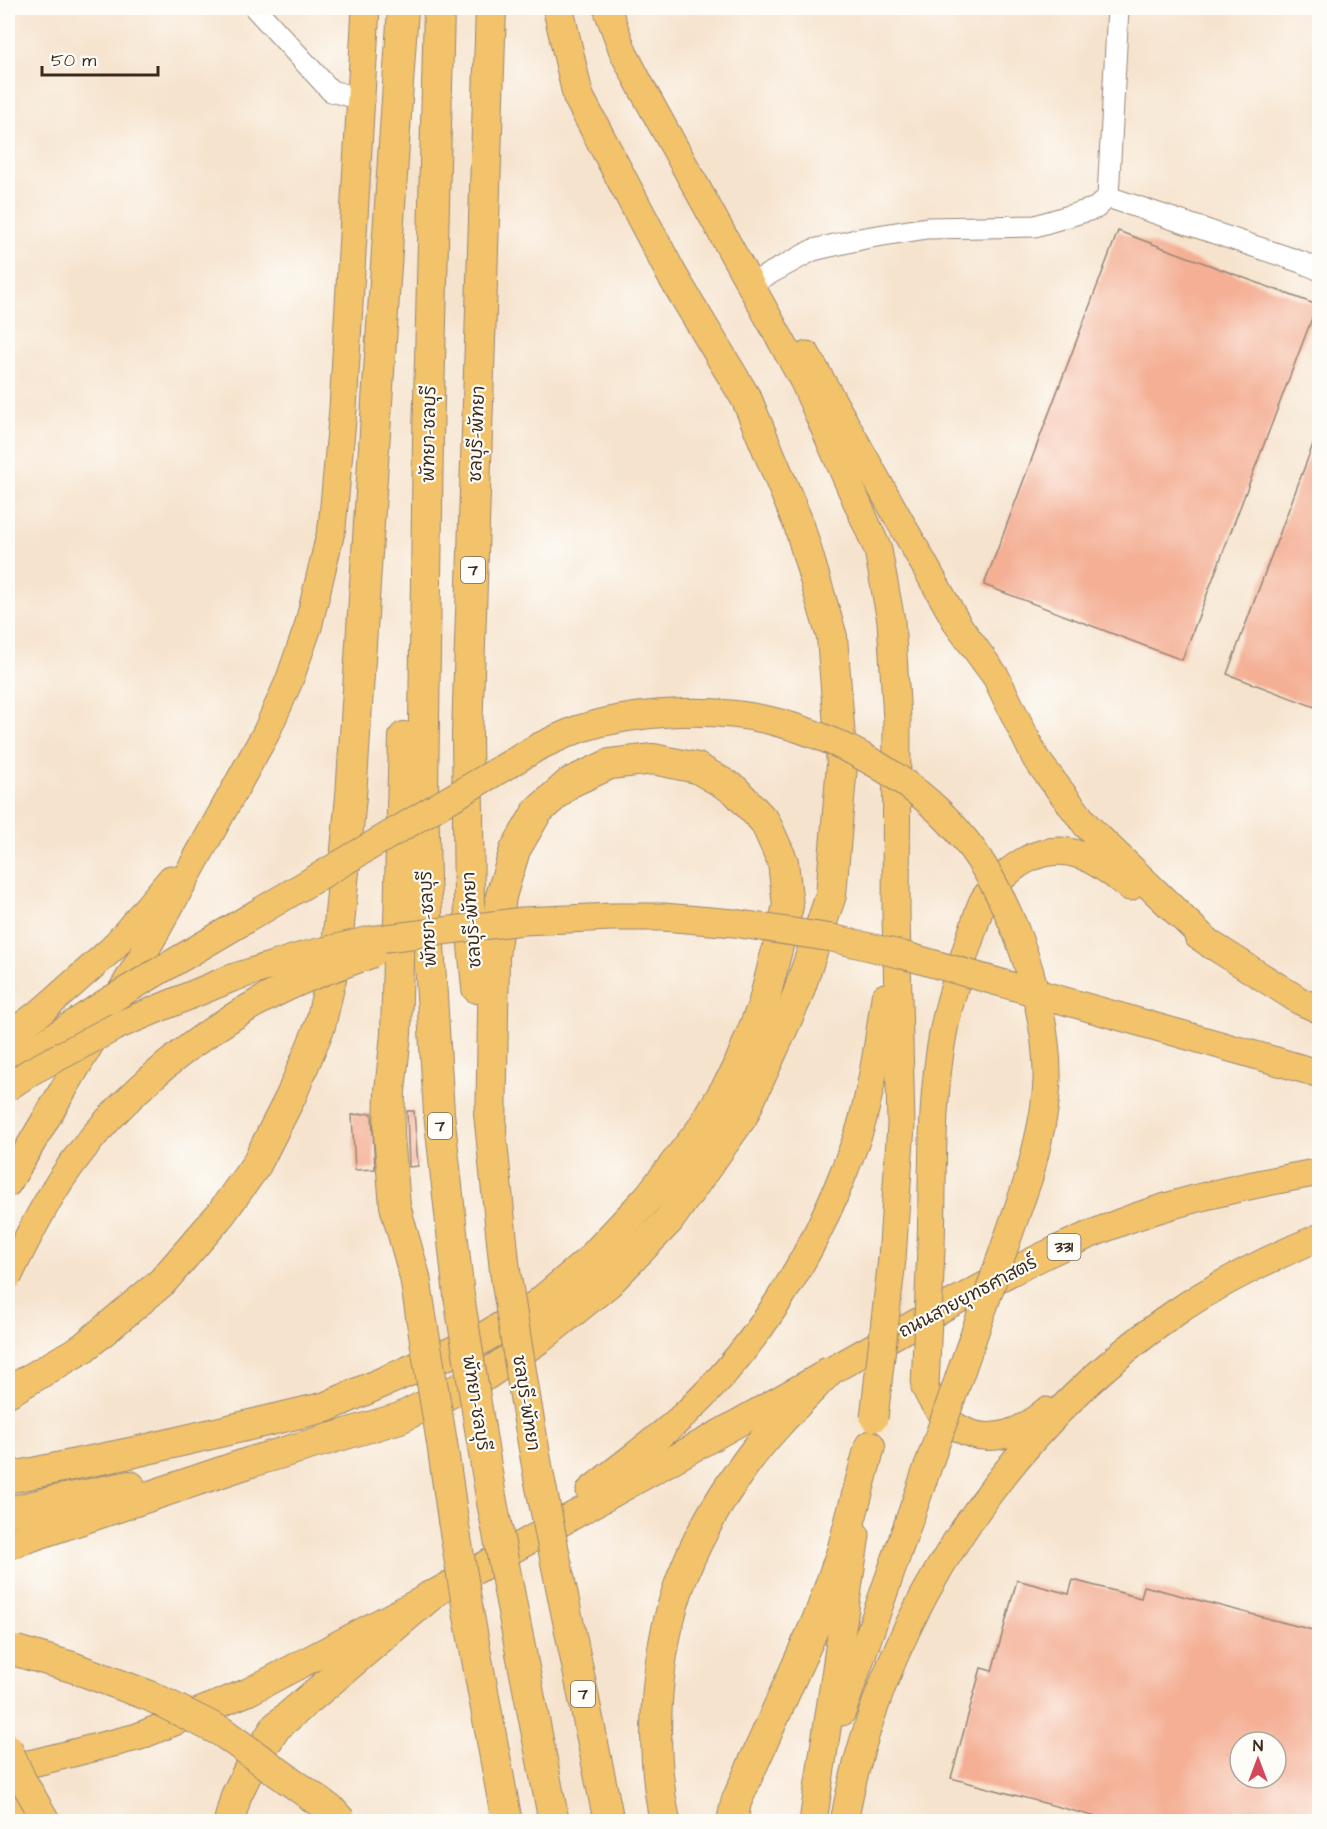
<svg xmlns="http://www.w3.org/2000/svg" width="1327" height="1829" font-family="'Architects Daughter','Playpen Sans Thai',sans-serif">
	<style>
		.building { fill: #f4af94; fill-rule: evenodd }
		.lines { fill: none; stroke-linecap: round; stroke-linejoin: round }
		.minor-casing { stroke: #988676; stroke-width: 23 }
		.major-casing { stroke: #988676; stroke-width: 29 }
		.highway-casing { stroke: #988676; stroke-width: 32 }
		.minor { stroke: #fff; stroke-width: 21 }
		.major { stroke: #f2c36a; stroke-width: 27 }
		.highway { stroke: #f2c36a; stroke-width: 30 }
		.major-bridge-casing { stroke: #988676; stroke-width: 29; stroke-linecap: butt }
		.highway-bridge-casing { stroke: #988676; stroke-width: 32; stroke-linecap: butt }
		.major-bridge { stroke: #f2c36a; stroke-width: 27 }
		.highway-bridge { stroke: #f2c36a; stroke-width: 30 }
		.labels { text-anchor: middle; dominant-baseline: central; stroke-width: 4.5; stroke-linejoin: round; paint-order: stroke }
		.shield { fill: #fdfcf7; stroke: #75695f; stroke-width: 1.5 }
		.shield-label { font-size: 16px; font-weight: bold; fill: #3b2a1e }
		.street-label { font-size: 18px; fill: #3b2a1e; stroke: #fdfcf7 }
	</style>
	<rect width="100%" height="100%" fill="#fdfcf7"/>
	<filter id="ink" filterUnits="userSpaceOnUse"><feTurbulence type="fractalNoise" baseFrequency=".0167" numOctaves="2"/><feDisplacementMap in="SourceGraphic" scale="12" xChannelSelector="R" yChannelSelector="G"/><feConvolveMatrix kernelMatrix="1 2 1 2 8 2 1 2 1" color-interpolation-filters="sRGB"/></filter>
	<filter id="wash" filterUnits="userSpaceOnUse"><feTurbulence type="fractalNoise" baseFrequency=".008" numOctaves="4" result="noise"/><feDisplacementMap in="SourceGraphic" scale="24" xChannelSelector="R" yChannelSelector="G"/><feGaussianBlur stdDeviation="1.35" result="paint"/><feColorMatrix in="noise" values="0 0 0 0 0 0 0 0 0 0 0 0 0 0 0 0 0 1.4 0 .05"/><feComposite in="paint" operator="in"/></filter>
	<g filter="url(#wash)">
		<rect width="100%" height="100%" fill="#f6e3cd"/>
		<g id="blocks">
			<!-- building -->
			<g class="building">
				<path d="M1118 231 1317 305 1182 660 984 585Z"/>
				<path d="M1318 431H1320V709L1227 674Z"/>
				<path d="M407 1111H414L418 1166 409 1167Z"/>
				<path d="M372 1113 375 1169 355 1170 352 1115Z"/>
				<path d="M1017 1580 1069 1594 1073 1580 1141 1598 1144 1586 1320 1632V1821H1111L951 1778 981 1668 992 1671ZM1240 1742H1276V1778H1240Z"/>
			</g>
		</g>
	</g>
	<g filter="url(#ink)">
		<use href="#blocks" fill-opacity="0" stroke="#988676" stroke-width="1.5"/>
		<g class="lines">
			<defs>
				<g id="minor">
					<path d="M255 8 331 91 361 99"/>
					<path d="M1108 197 1301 262 1320 270"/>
					<path d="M758 280 813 250 865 238 927 228 1035 226 1096 208 1108 197 1118 8"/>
				</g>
				<g id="major">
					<path d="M607 8 624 54 645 94 804 382 878 550 891 621 897 719 896 915 901 1125 892 1259"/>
					<path d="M807 355 958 625 996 677 1036 759 1087 826 1212 946"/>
					<path d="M1198 936 1300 1001 1320 1010"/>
					<path d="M8 1036 42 1011 112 949 171 879"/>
					<path d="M1276 1061 1320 1074"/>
					<path d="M8 1069 24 1056 110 1000"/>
					<path d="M8 1183 144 953 266 733 289 681 308 627 332 527 343 409 366 8"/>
					<path d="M931 1248C933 1179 930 1102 943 1034 949 999 962 963 973 929 977 919 979 907 984 899 1006 868 1041 841 1080 855 1098 861 1115 876 1130 887"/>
					<path d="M925 1387C940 1421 970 1446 1010 1433 1024 1429 1035 1420 1046 1411"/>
					<path d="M590 1491C620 1466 653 1443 682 1417 755 1349 810 1261 845 1169 851 1153 858 1138 862 1122 873 1081 879 1039 885 997"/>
					<path d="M842 1712 905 1532"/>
					<path d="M8 1768 33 1763 137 1737 248 1692 430 1596 941 1309C1010 1272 1080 1234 1156 1210 1209 1193 1264 1182 1320 1172"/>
					<path d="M8 1793 26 1822"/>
					<path d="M813 1822 856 1535"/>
					<path d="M844 1822C881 1618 1006 1431 1175 1313 1220 1282 1270 1258 1320 1237"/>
				</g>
				<g id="highway">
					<path d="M439 8 428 438 423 791 425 879 439 1113 459 1296"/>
					<path d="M404 737 396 1034 390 1091 389 1135 395 1206 415 1277 421 1316"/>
					<path d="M477 988 469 902 467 734 491 8"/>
					<path d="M489 1113 505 1271"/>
					<path d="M8 1392 83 1348 162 1282 220 1215 256 1165 291 1096 320 1026 336 957 351 796 403 8"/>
					<path d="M527 1409 539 1477"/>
					<path d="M480 1429 491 1497"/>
					<path d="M442 1443 453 1520"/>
					<path d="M8 1478 135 1452 326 1407 480 1340 537 1305 589 1261 648 1198 701 1130 737 1070 763 1005 788 906 783 862 765 822 735 790 697 768 653 759 610 764 569 783 537 812 515 850 501 896 494 957 491 1131"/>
					<path d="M8 1512 50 1502 130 1486"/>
					<path d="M8 1544 251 1462 400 1418 486 1375 540 1338 608 1283 669 1220 742 1117 797 997 831 895 842 764 832 637 799 525 747 400 672 275 578 96 558 8"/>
					<path d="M557 1567 609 1822"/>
					<path d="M509 1591 554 1822"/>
					<path d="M468 1611 507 1822"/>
					<path d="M229 1822 236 1796 248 1771 276 1727 430 1596"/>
					<path d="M665 1822C650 1749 654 1662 677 1592 691 1548 718 1501 745 1464 769 1431 799 1402 827 1373"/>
					<path d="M732 1822 736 1802 820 1614 842 1551 870 1446"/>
				</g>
			</defs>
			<!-- minor casing -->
			<use href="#minor" class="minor-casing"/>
			<!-- major casing -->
			<use href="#major" class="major-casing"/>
			<!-- highway casing -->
			<use href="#highway" class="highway-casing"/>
			<!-- minor -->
			<use href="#minor" class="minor"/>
			<!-- major -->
			<use href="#major" class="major"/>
			<!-- highway -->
			<use href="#highway" class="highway"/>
			<defs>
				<g id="major-bridge">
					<path d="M110 1000 538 747C551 741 565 734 579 729 635 711 711 707 768 720 841 737 920 782 966 841 989 870 1005 904 1018 937 1034 979 1048 1034 1047 1079 1046 1113 1037 1145 1029 1177L905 1532"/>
					<path d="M8 1087 30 1072 119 1025 232 978 302 956 370 940 523 921 612 917H663L734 923 832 938 903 955 1276 1061"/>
					<path d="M8 1277C24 1244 40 1212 60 1181 116 1096 214 1017 308 978 329 969 351 962 372 954"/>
					<path d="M925 1387 931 1248"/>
					<path d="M874 1418 892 1259"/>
					<path d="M8 1747 22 1779 47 1822"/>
				</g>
				<g id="highway-bridge">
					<path d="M505 1271 527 1409"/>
					<path d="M459 1296 480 1429"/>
					<path d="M421 1316 442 1443"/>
					<path d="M539 1477 557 1567"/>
					<path d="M491 1497 509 1591"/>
					<path d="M453 1520 468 1611"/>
					<path d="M16 1651 72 1667 150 1696 222 1732 332 1811 342 1822"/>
				</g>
			</defs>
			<!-- major-bridge casing -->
			<use href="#major-bridge" class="major-bridge-casing"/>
			<!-- highway-bridge casing -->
			<use href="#highway-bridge" class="highway-bridge-casing"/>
			<!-- major-bridge -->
			<use href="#major-bridge" class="major-bridge"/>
			<!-- highway-bridge -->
			<use href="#highway-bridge" class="highway-bridge"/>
		</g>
	</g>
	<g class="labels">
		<!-- shield labels -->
		<g class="shield">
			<rect x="461" y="557" width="24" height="26" rx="4.5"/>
			<rect x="428" y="1113" width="24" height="26" rx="4.5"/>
			<rect x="1047.5" y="1234" width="33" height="26" rx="4.5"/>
			<rect x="571" y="1681" width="24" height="26" rx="4.5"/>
		</g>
		<g class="shield-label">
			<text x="473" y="570">7</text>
			<text x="440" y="1126">7</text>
			<text x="1064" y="1247">331</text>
			<text x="583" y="1694">7</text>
		</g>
		<!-- street labels -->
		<g class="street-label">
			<text transform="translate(429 434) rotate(-89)">พัทยา-ชลบุรี</text>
			<text transform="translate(477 434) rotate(-88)">ชลบุรี-พัทยา</text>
			<text transform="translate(428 919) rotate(-93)">พัทยา-ชลบุรี</text>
			<text transform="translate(472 920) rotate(-94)">ชลบุรี-พัทยา</text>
			<text transform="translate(968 1297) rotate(-28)">ถนนสายยุทธศาสตร์</text>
			<text transform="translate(476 1403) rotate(81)">พัทยา-ชลบุรี</text>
			<text transform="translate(526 1403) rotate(81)">ชลบุรี-พัทยา</text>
		</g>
	</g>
	<!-- margin -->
	<rect width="1327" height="1829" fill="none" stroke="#fdfcf7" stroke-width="30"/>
	<!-- north arrow -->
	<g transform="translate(1258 1760)"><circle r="28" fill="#fdfcf7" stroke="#afa8a0" stroke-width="1.5"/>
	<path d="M0-4.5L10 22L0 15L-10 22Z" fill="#d1495b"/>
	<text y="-9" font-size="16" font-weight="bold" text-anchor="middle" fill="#3b2a1e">N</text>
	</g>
	<!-- scale -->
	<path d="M42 66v9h116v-9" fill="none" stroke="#3b2a1e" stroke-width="3"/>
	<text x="51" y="66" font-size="18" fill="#3b2a1e" stroke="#fdfcf7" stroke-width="4.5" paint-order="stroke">50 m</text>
</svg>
